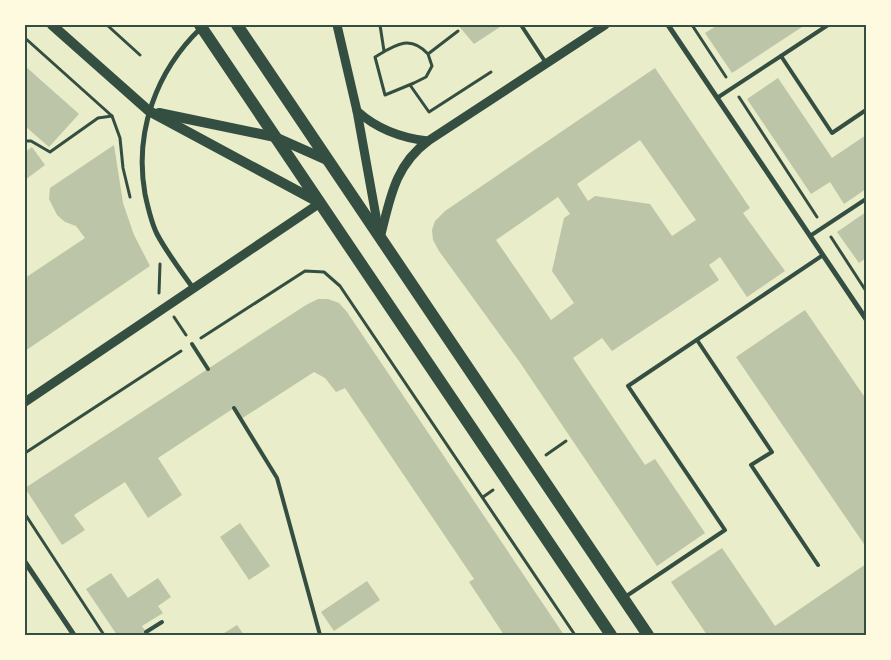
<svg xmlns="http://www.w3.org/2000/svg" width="891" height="660" font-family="'Golos Text',sans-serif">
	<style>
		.building { fill: #bcc5a7; fill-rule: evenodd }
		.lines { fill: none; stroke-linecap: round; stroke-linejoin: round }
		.path { stroke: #344e41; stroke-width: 3 }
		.service { stroke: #344e41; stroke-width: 4 }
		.minor { stroke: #344e41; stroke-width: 5 }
		.tertiary { stroke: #344e41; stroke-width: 9 }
		.secondary { stroke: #344e41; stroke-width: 10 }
		.primary { stroke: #344e41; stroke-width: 12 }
		.neatline { fill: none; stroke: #344e41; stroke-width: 2 }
	</style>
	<rect width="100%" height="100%" fill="#e9edc9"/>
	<!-- building -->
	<g class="building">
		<path d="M458 25H503L474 44Z"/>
		<path d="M718 25H805L732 73 705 33Z"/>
		<path d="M25 66 79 114 49 147 25 126Z"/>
		<path d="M655 68 750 208 743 213 785 271 747 297 720 257 709 265 719 280 612 351 602 338 573 358 645 465 655 459 705 533 657 566 519 361 439 251 433 240 432 230 435 221 445 211ZM640 140 696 220 672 236 650 204 595 196 588 201 577 184ZM558 197 570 214 564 218 552 271 574 303 551 320 496 240Z"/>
		<path d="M778 78 832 158 866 135V189L844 204 830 182 811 194 747 99Z"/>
		<path d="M114 145 123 203 134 235 150 266 25 351V278L85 238 76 226 65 222 57 215 49 199 50 188Z"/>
		<path d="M32 147 45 165 25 180V152Z"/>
		<path d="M866 212V258L859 263 837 232Z"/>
		<path d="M318 299H328L339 303 347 312 564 635H504L469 582 474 579 345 388 336 392 325 378 314 372 241 419 234 408 158 458 182 495 148 518 125 482 74 515 85 530 62 545 25 488 306 305Z"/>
		<path d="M805 310 866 399V547L736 357Z"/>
		<path d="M240 523 270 566 249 580 220 537Z"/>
		<path d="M722 548 775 626 866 564V635H707L671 582Z"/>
		<path d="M111 573 128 598 158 578 171 597 158 606 163 613 142 626 148 635H117L86 589Z"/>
		<path d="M367 581 380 600 334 631 321 612Z"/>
		<path d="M237 625 244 635H221Z"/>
	</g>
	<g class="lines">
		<!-- path -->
		<g class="path">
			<path d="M107 25 140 55"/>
			<path d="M380 25 384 51"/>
			<path d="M692 25 726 77"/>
			<path d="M25 38 112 116 120 138 123 168 130 197"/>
			<path d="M428 54 432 66 426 77 414 83 385 95 375 57C395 45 410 34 428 54L458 31"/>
			<path d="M410 85 429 112 491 72"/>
			<path d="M739 97 817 217"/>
			<path d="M25 141H31L50 152 98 118 112 116"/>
			<path d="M831 237 866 291"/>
			<path d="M159 293 160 264"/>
			<path d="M174 317 186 335"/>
			<path d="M201 338 305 271 324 272 340 286 575 635"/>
			<path d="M25 453 181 351"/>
			<path d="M546 455 566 441"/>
			<path d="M483 497 493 490"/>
			<path d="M25 514 104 635"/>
		</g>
		<!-- service -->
		<g class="service">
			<path d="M521 25 546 63"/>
			<path d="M781 56 828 25"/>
			<path d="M717 98 781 56 832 133 866 110"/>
			<path d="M810 236 866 199"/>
			<path d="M697 340 772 452 751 465 818 565"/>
			<path d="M192 344 208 369"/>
			<path d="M234 408 277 478 320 635"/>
			<path d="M625 597 725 530 628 386 823 255"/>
			<path d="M146 632 162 622"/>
		</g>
		<!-- minor -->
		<g class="minor">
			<path d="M668 25 866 319"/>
			<path d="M193 288C181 271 167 253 157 234 151 222 148 208 145 194 134 132 156 71 201 28"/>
			<path d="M25 562 74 635"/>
		</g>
		<!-- tertiary -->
		<g class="tertiary">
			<path d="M337 25 357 111 379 233"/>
			<path d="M357 111C377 129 401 138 428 141"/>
			<path d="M380 238C390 200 394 166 428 141L605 25"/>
			<path d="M25 402 320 203"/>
		</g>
		<!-- secondary -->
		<g class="secondary">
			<path d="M52 25 149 111 320 203"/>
			<path d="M159 113 275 137 329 161"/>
		</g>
		<!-- primary -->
		<g class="primary">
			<path d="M200 25 611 635"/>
			<path d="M237 25 648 635"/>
		</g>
	</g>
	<!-- border -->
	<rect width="891" height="660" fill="none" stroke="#fefae0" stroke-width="52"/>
	<rect x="26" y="26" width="839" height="608" class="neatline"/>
</svg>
